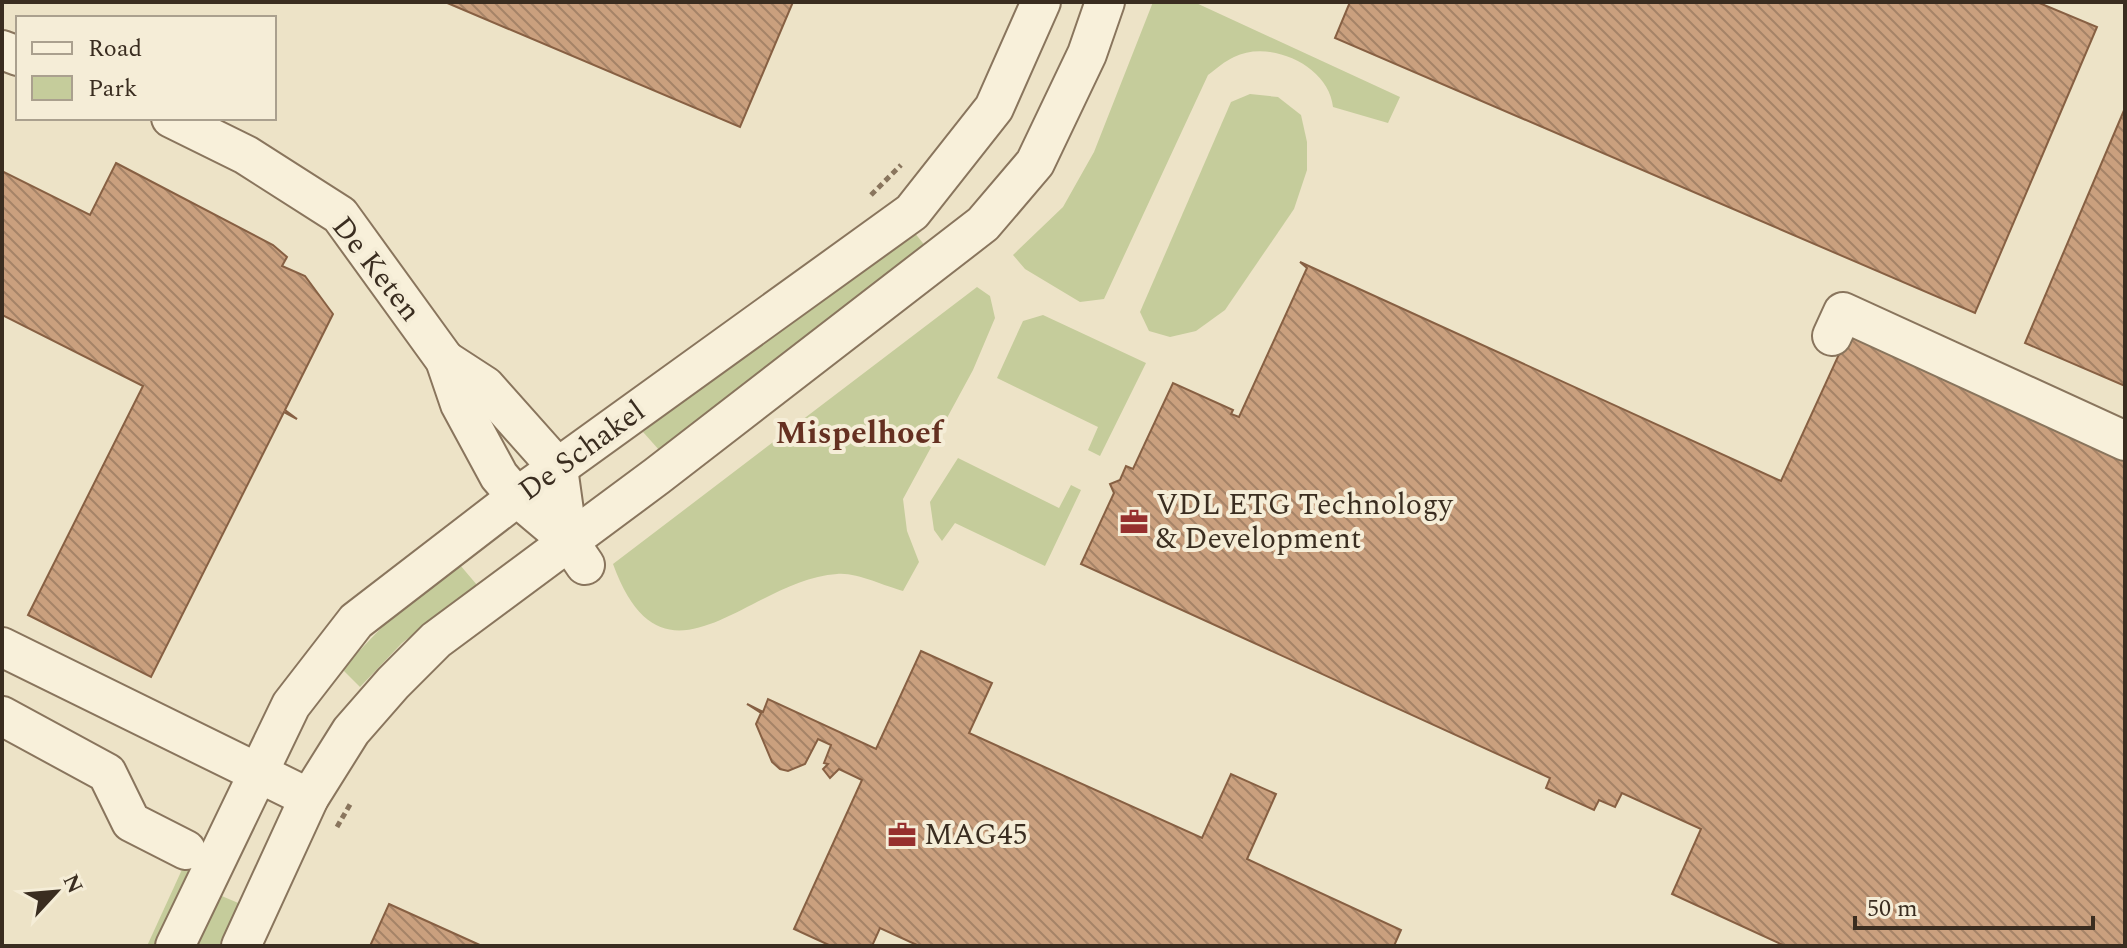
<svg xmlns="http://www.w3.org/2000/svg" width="2127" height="948" font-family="Spectral,serif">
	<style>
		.green { fill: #c5cc9b }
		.building { fill: url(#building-back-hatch); stroke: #876043; stroke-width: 2 }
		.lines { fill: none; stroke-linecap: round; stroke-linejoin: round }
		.minor-casing { stroke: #89755d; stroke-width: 42 }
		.path { stroke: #89755d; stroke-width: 5; stroke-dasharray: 6 4; stroke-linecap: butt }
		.minor { stroke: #f8f0da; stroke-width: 38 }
		.labels { text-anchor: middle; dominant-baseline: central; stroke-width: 8; stroke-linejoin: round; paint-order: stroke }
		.street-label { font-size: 30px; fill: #3a2d20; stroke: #f5edd7 }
		.poi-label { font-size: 30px; fill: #3a2d20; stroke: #f5edd7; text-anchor: start }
		.neighbourhood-label { font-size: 32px; font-weight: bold; fill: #653021; stroke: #f5edd7 }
	</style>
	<defs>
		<pattern id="building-back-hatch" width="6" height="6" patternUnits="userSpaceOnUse" patternTransform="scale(2)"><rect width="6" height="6" fill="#caa07e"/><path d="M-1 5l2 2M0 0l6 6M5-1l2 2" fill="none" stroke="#a58367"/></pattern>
	</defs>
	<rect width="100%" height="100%" fill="#ede3c7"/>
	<!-- green -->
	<g class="green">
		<path d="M1153 2H1194L1400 97 1388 123 1333 107C1329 66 1270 39 1234 57 1225 61 1216 69 1208 75L1104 299 1080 302 1025 269 1013 255 1063 207 1094 152Z"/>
		<path d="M1250 94 1278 97 1301 115 1307 142V170L1294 209 1225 310 1196 331 1170 337 1149 331 1140 312 1231 102Z"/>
		<path d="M910 227 926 247 660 451 643 432Z"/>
		<path d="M977 287 990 296 995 318 973 370 903 499 907 531 919 562 903 591C884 586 856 572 837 574 748 580 664 704 613 564Z"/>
		<path d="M1043 315 1146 363 1100 456 1088 450 1098 427 997 378 1023 321Z"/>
		<path d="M958 458 1059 508 1071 485 1081 490 1045 566 955 523 942 541 934 530 930 502Z"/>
		<path d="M460 565 477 585 402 643 360 687 342 669 384 625Z"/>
		<path d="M185 863 189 874 156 946H147Z"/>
		<path d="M217 894 243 905 224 946H193Z"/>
	</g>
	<!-- building -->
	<g class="building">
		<path d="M445 2H793L740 127Z"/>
		<path d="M1350 2H2037L2097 27 1975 313 1335 38Z"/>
		<path d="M2125 108V386L2025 343Z"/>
		<path d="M116 163 273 245 287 257 282 266 305 276 333 314 285 410 297 419 284 412 151 677 28 615 143 386 2 315V171L90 215Z"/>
		<path d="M1300 262 1781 481 1851 328 2125 453V946H1785L1672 894 1701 829 1622 793 1615 807 1599 800 1594 810 1546 788 1550 778 1081 564 1114 493 1110 484 1120 480 1126 466 1133 469 1173 383 1233 410 1231 414 1239 417 1307 268Z"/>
		<path d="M921 651 992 683 969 733 1202 838 1231 774 1276 794 1247 859 1401 930 1394 946H919L880 928 872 946H831L794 929 862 780 839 769 830 778 823 769 828 764 824 763 831 745 818 739 805 764 788 771 780 769 772 762 756 724 761 713 747 704 763 712 768 699 876 749Z"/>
		<path d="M389 904 482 946H370Z"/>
	</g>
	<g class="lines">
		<defs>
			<g id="minor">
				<path d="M2 50 18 56"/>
				<path d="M171 118 246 155 340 215 445 360 460 404 499 476 517 497 568 540 585 565"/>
				<path d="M1832 336 1843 312 2125 441"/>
				<path d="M445 360 485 386 558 468 568 540"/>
				<path d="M2 647 309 798"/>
				<path d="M2 716 107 773 131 822 186 850"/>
				<path d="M175 946 291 705 356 621 517 497 912 212 994 108 1041 2"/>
				<path d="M241 946 309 798 351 731 393 683 436 640 657 476 983 224 1035 163 1087 54 1105 2"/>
			</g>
		</defs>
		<!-- minor casing -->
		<use href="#minor" class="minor-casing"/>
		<!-- path -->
		<g class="path">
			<path d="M871 195 901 165"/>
			<path d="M337 827 352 801"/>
		</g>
		<!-- minor -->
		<use href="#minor" class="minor"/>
	</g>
	<!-- icons -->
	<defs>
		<symbol id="office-bare" viewBox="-9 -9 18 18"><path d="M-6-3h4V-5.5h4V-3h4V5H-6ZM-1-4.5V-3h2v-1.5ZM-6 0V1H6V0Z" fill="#96302e" stroke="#f5edd7" stroke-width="2.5" paint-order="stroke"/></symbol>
	</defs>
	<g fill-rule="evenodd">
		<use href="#office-bare" x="1114" y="502" width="40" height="40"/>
		<use href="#office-bare" x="882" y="815" width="40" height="40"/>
	</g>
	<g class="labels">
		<!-- street labels -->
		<g class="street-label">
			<text transform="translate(376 269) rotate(52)">De Keten</text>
			<text transform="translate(582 451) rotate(-36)">De Schakel</text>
		</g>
		<!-- poi labels -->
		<g class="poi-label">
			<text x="1156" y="505">VDL ETG Technology<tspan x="1156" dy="34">&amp; Development</tspan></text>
			<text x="924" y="835">MAG45</text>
		</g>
		<!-- neighbourhood labels -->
		<g class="neighbourhood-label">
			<text x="859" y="433">Mispelhoef</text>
		</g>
	</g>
	<!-- border -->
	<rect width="2127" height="948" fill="none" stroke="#3a2d20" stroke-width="8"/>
	<!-- legend -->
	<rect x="16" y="16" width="260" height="104" fill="#f5edd7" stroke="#aaa08e" stroke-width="2"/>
	<rect x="32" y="42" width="40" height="12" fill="#f8f0da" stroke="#aaa08e" stroke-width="2"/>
	<text x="88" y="56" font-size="24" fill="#3a2d20">Road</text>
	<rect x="32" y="76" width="40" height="24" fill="#c5cc9b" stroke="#aaa08e" stroke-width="2"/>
	<text x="88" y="96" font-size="24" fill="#3a2d20">Park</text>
	<!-- north arrow -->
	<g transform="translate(56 892) rotate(64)" stroke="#f5edd7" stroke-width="6" paint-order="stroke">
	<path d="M0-6L14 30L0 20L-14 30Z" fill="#3a2d20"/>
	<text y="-12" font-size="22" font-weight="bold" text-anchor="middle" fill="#3a2d20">N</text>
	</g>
	<!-- scale -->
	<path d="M1855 916v12h238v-12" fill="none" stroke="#3a2d20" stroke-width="4"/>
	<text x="1867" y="916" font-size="24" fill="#3a2d20" stroke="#f5edd7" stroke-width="6" paint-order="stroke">50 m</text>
</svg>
